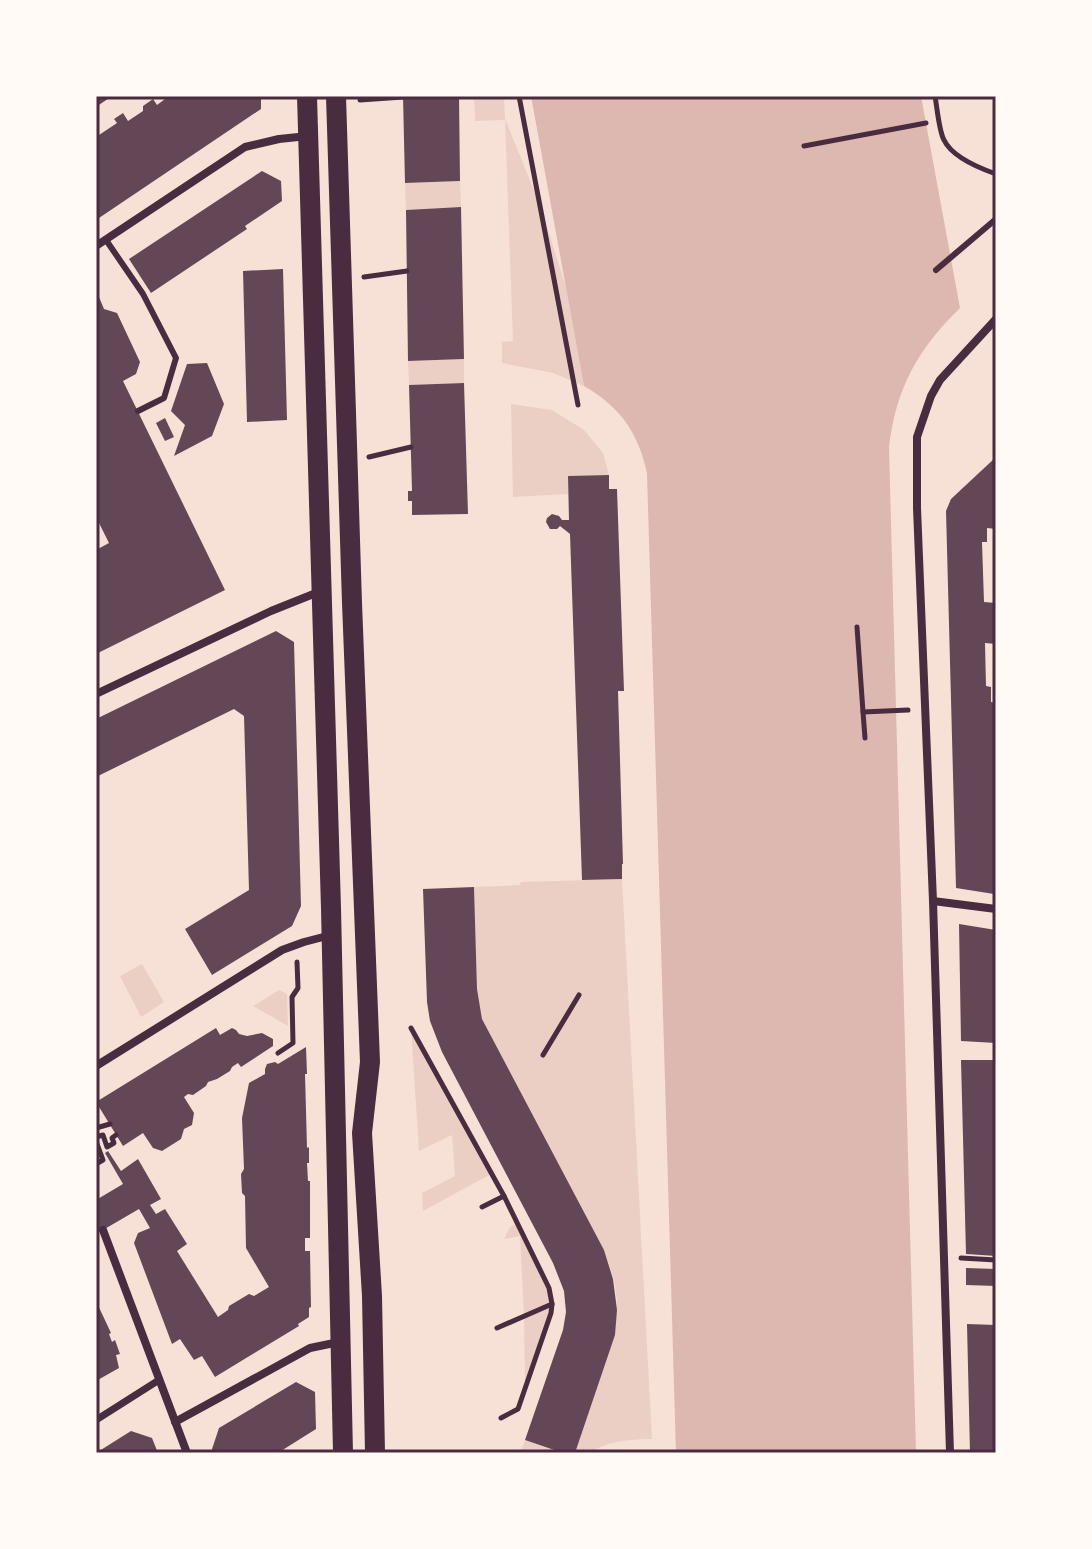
<svg xmlns="http://www.w3.org/2000/svg" width="1092" height="1549" font-family="Signika,sans-serif">
	<style>
		.green { fill: #ebcfc5 }
		.water { fill: #dcb8b0 }
		.building { fill: #644757 }
		.lines { fill: none; stroke-linecap: round; stroke-linejoin: round }
		.path { stroke: #4a2c40; stroke-width: 5 }
		.service { stroke: #4a2c40; stroke-width: 6 }
		.pedestrian { stroke: #4a2c40; stroke-width: 7 }
		.minor { stroke: #4a2c40; stroke-width: 8 }
		.primary { stroke: #4a2c40; stroke-width: 20 }
		.neatline { fill: none; stroke: #4a2c40; stroke-width: 3 }
	</style>
	<rect width="100%" height="100%" fill="#f7e1d7"/>
	<!-- green -->
	<g class="green">
		<path d="M474 96H504L505 119 540 205 566 287 584 386 553 373 502 363V342L513 341 505 120 475 121Z"/>
		<path d="M460 181 461 207 406 210 405 183Z"/>
		<path d="M464 359V383L409 385 408 361Z"/>
		<path d="M511 404 552 410 584 430 603 453 609 475 568 476V494L513 497Z"/>
		<path d="M622 879 652 1439C639 1439 625 1440 612 1443 597 1447 593 1453 575 1453L615 1335 617 1300 614 1279 604 1250 482 1019 477 989 474 887 520 885 521 882Z"/>
		<path d="M142 964 164 1002 141 1017 120 976Z"/>
		<path d="M279 990 287 994 288 1026 253 1006Z"/>
		<path d="M411 1028 491 1174 423 1211 422 1193 455 1176 452 1135 419 1151Z"/>
		<path d="M518 1223 537 1262 552 1304 525 1386 524 1316 520 1236 504 1239 510 1227Z"/>
		<path d="M525 1440 563 1453H520Z"/>
	</g>
	<!-- water -->
	<path class="water" d="M531 96H921L960 308C918 349 896 388 889 447L916 1453H676L647 473C638 432 620 407 584 386Z"/>
	<!-- building -->
	<g class="building">
		<path d="M96 96H112L96 107Z"/>
		<path d="M169 96H261V109L96 220V141L98 140 96 137 117 123 114 119 123 113 128 121 143 111V106L153 99 157 105Z"/>
		<path d="M403 96H459L460 181 405 183Z"/>
		<path d="M262 171 281 181 282 201 245 226 247 229 151 293 129 259Z"/>
		<path d="M461 207 464 359 408 361 406 210Z"/>
		<path d="M283 269 287 420 247 422 243 271Z"/>
		<path d="M99 297 104 309 117 313 140 362 136 374 123 381 225 590 96 654V550L109 543 96 517V298Z"/>
		<path d="M207 363 224 404 212 436 174 456 185 425 171 411 187 364Z"/>
		<path d="M464 383 468 514 412 515V501H408V491H412L409 385Z"/>
		<path d="M165 418 174 437 165 441 156 423Z"/>
		<path d="M996 457V529L987 528V542H982L984 602 996 603V644L985 643 986 686 991 687V702L996 703 994 894 956 888 946 511 951 499Z"/>
		<path d="M609 475V489H617L624 691H618L623 864H622V879L582 880 570 534 560 526 557 529H550L546 522 547 518 552 514 559 516 562 520H569L568 476Z"/>
		<path d="M276 631 294 642 301 906 292 926 212 975 185 929 249 890 244 716 234 709 96 777V719Z"/>
		<path d="M474 887 477 989 482 1019 604 1250 613 1279 617 1310 615 1335 575 1453H563L525 1440 563 1330 566 1312 564 1291 553 1263 442 1052 430 1021 427 1002 423 889Z"/>
		<path d="M959 924 996 930V1043L961 1041Z"/>
		<path d="M216 1028 220 1035 232 1028 236 1030 239 1034 247 1036 262 1033 273 1039V1046L241 1067 238 1063 232 1067 230 1071 217 1079 208 1082 206 1086 193 1095 188 1094 184 1097 194 1113 192 1125 184 1129 181 1139 162 1151 153 1148 143 1133 123 1146 96 1102Z"/>
		<path d="M306 1047 307 1074H305L307 1148 309 1147V1163H307L308 1181H310V1238H305V1251H310L311 1307 309 1308V1317L298 1324 299 1326 215 1377 202 1356 194 1360 180 1339 172 1344 134 1243 138 1233 150 1228 139 1209 96 1234V1200L123 1184 105 1153 108 1151 121 1171 138 1159 161 1199 150 1205 156 1214 165 1209 187 1244 177 1251 218 1317 228 1310 229 1306 249 1294 254 1296 269 1287 246 1248 245 1196 242 1193 241 1174 244 1169 242 1118 249 1083 265 1074V1069L267 1064 275 1062 278 1064Z"/>
		<path d="M961 1060H996V1256L966 1254Z"/>
		<path d="M966 1268 996 1269V1286L966 1285Z"/>
		<path d="M96 1301 111 1333 109 1334 112 1342 115 1340 120 1354 116 1355 119 1368 96 1381Z"/>
		<path d="M967 1324 996 1325V1453H970Z"/>
		<path d="M296 1382 315 1392 316 1429 281 1451V1453H214L212 1449 219 1428Z"/>
		<path d="M131 1431 152 1438 158 1453H96Z"/>
	</g>
	<g class="lines">
		<!-- path -->
		<g class="path">
			<path d="M519 96 578 405"/>
			<path d="M935 96C937 107 939 131 944 140 952 157 979 168 996 174"/>
			<path d="M360 100 403 97"/>
			<path d="M804 146 926 123"/>
			<path d="M364 277 407 271"/>
			<path d="M369 457 411 447"/>
			<path d="M857 627 863 712 908 710"/>
			<path d="M863 712 865 738"/>
			<path d="M411 1028 504 1196 549 1288 552 1304 551 1313 518 1409 501 1418"/>
			<path d="M278 1053 293 1043 292 997 298 988 297 962"/>
			<path d="M543 1055 579 995"/>
			<path d="M96 1128 110 1124"/>
			<path d="M96 1137 103 1135 107 1147 114 1143 112 1138 116 1135"/>
			<path d="M96 1141 103 1160 96 1164"/>
			<path d="M482 1207 504 1196"/>
			<path d="M961 1258 996 1260"/>
			<path d="M497 1328 552 1304"/>
		</g>
		<!-- service -->
		<g class="service">
			<path d="M106 240 143 294 176 358 164 398 138 411"/>
			<path d="M936 270 996 219"/>
		</g>
		<!-- pedestrian -->
		<path class="pedestrian" d="M96 1420 159 1380"/>
		<!-- minor -->
		<g class="minor">
			<path d="M96 246 245 147 279 139 308 136"/>
			<path d="M96 694 271 611 321 591"/>
			<path d="M933 901 996 909"/>
			<path d="M96 1066 282 950 304 942 331 935"/>
			<path d="M103 1230 187 1453"/>
			<path d="M175 1422 310 1348 339 1342"/>
			<path d="M950 1453 933 901 917 508V437L931 396 940 380 996 319"/>
		</g>
		<!-- primary -->
		<g class="primary">
			<path d="M307 96 331 908 343 1453"/>
			<path d="M336 96 352 603 370 1062 362 1133 372 1296 375 1453"/>
		</g>
	</g>
	<!-- border -->
	<rect width="1092" height="1549" fill="none" stroke="#fffaf5" stroke-width="196"/>
	<rect x="98" y="98" width="896" height="1353" class="neatline"/>
</svg>
